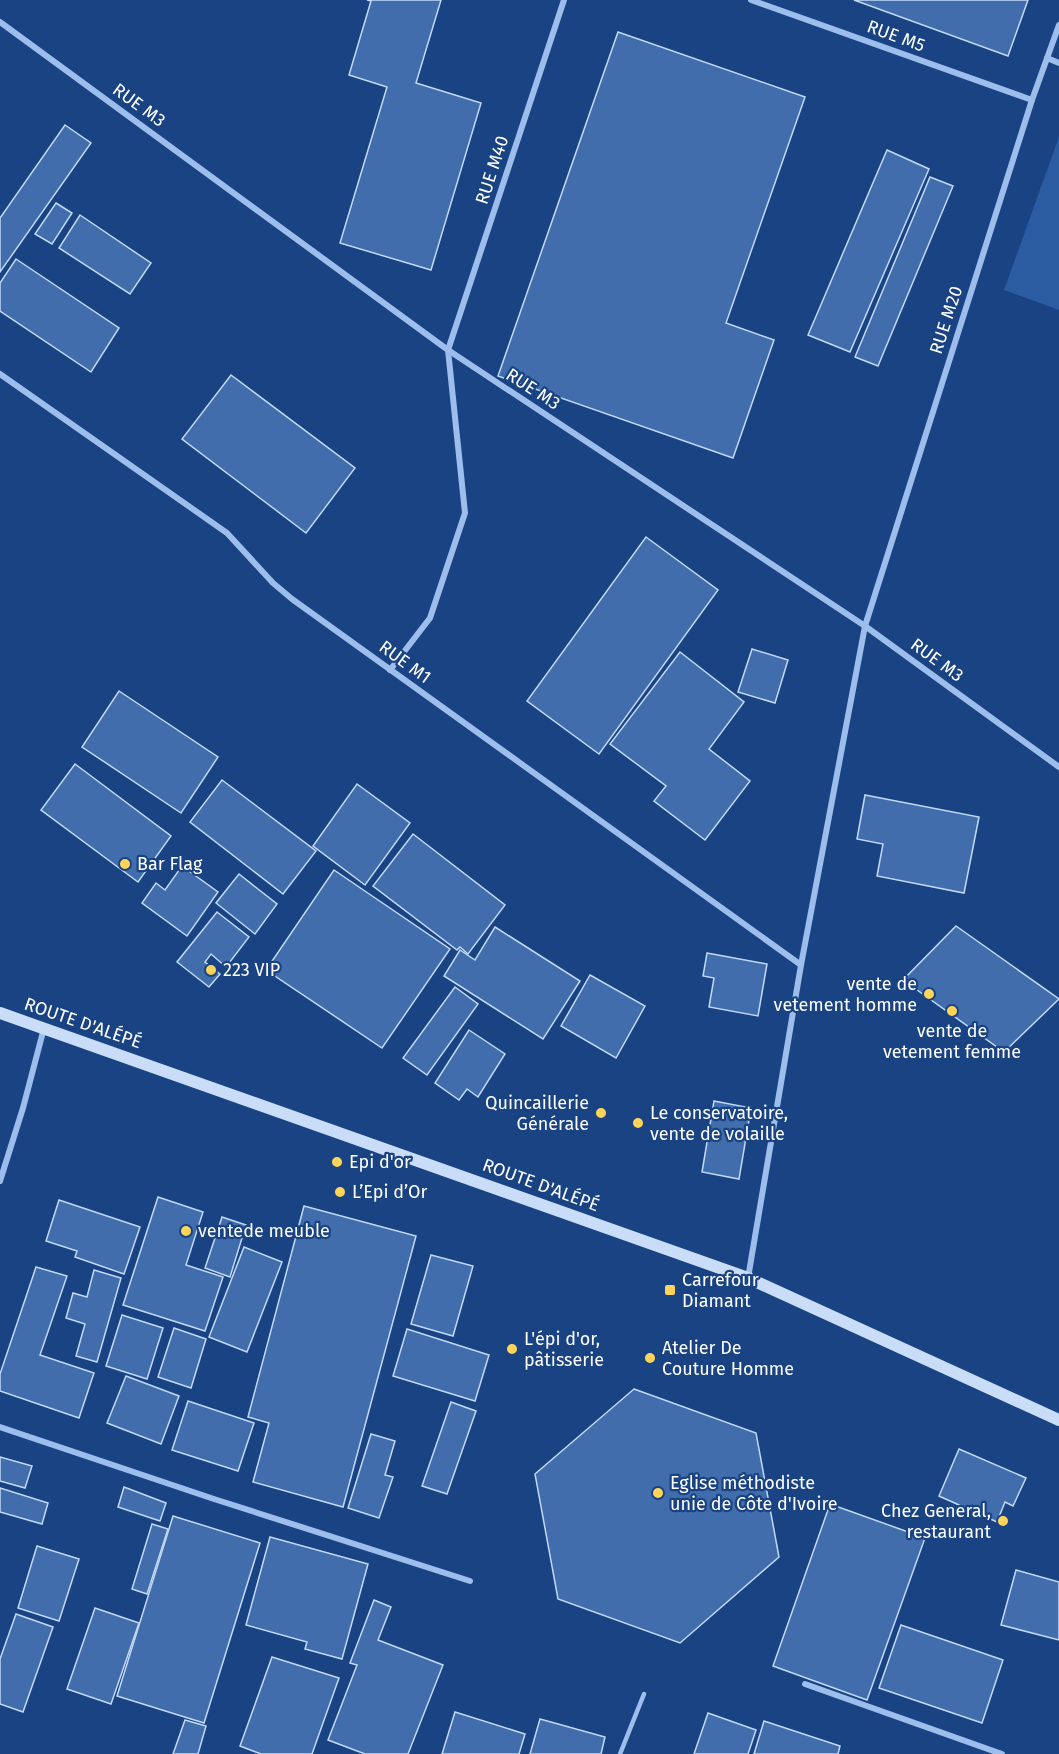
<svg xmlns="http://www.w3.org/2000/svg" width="1059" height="1754" font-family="'Fira Sans',sans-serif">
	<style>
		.green { fill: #2b5ca2 }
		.building { fill: #416dad; stroke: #c2d9f9; stroke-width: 1.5 }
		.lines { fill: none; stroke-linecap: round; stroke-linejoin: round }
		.service { stroke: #9dbeec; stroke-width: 4.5 }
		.minor { stroke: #9dbeec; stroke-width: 6 }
		.secondary { stroke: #c9dcf8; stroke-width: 12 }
		.poi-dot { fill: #ffd458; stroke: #194383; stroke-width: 2 }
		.labels { text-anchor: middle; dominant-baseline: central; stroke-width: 4.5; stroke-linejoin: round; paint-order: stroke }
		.street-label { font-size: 18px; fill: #fff; stroke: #194383 }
		.poi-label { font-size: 18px; fill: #fff; stroke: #194383; text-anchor: start }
	</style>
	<rect width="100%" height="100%" fill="#194383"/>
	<!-- green -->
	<path class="green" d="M1059 137V310L1004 290Z"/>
	<!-- building -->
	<g class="building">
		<path d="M367 0H441L416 83 481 103 431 270 340 243 387 87 349 75 371 1Z"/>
		<path d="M854 0H1028L1008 56Z"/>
		<path d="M618 32 805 97 726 323 774 340 733 458 498 376Z"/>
		<path d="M65 125 91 143 0 272V218Z"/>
		<path d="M887 150 929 169 850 352 808 335Z"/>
		<path d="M930 177 953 186 878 366 855 357Z"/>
		<path d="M56 203 72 213 52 244 35 234Z"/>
		<path d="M80 215 151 263 130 294 59 248Z"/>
		<path d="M16 259 119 328 91 372 0 311V283Z"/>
		<path d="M231 375 355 468 306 533 182 439Z"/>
		<path d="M646 537 718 590 599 754 527 701Z"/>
		<path d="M752 649 788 660 775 703 738 692Z"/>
		<path d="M680 652 744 702 709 749 750 781 705 840 654 801 666 786 610 744Z"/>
		<path d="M119 691 218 757 181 813 82 747Z"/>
		<path d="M75 764 171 836 138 882 41 810Z"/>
		<path d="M222 780 316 851 283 894 190 822Z"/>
		<path d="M357 784 410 823 365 885 313 846Z"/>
		<path d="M865 795 979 817 964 893 877 876 883 844 857 839Z"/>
		<path d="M413 834 505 905 468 954 460 947 457 950 373 886Z"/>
		<path d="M182 866 218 892 187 936 142 903 156 883 165 890Z"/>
		<path d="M334 870 450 949 382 1048 266 970Z"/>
		<path d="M239 874 277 904 255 934 216 903Z"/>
		<path d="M217 912 249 937 226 967 211 954 205 962 220 974 209 987 177 962Z"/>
		<path d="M956 926 1059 999 1004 1052 903 980Z"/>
		<path d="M495 927 580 981 543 1039 444 976 460 950 475 960Z"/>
		<path d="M707 953 767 964 758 1016 709 1007 714 978 703 976Z"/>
		<path d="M590 975 645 1006 616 1058 561 1026Z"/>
		<path d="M455 987 478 1004 427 1075 403 1058Z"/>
		<path d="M469 1030 505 1054 478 1097 467 1089 459 1100 435 1083Z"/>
		<path d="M714 1101 751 1108 739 1179 702 1172Z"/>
		<path d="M158 1197 203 1212 186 1265 223 1277 205 1331 123 1305Z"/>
		<path d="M59 1200 140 1227 124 1274 75 1257 77 1251 46 1241Z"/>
		<path d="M304 1206 416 1236 343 1507 253 1482 269 1423 248 1417Z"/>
		<path d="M222 1217 246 1225 230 1277 205 1268Z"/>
		<path d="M244 1247 282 1262 247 1352 209 1337Z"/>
		<path d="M431 1255 473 1266 453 1336 411 1324Z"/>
		<path d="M36 1267 67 1276 40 1355 94 1373 79 1418 0 1391V1374Z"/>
		<path d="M94 1270 121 1278 97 1362 76 1356 85 1324 66 1318 73 1293 87 1297Z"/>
		<path d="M122 1315 163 1328 147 1379 106 1366Z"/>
		<path d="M174 1328 206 1339 191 1388 158 1377Z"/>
		<path d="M407 1329 489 1355 475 1401 393 1376Z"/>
		<path d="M126 1376 179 1396 161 1444 107 1423Z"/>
		<path d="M634 1389 756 1433 779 1557 680 1643 558 1599 535 1474Z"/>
		<path d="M188 1401 254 1423 238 1471 172 1450Z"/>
		<path d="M451 1402 476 1411 447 1494 422 1486Z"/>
		<path d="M371 1434 395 1441 385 1475 393 1477 379 1518 348 1508Z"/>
		<path d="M959 1449 1026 1478 1013 1506 1005 1502 997 1522 939 1496Z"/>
		<path d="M0 1457 32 1466 25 1488 0 1481Z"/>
		<path d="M124 1487 166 1503 160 1521 118 1507Z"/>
		<path d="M0 1488 48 1503 42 1524 0 1512Z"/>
		<path d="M830 1504 925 1538 867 1700 773 1666Z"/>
		<path d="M173 1516 260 1543 204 1723 117 1696Z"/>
		<path d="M152 1524 168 1529 147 1594 132 1589Z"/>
		<path d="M270 1537 368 1564 342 1659 305 1649 307 1642 246 1625Z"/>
		<path d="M37 1546 79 1559 59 1621 18 1608Z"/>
		<path d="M1016 1570 1059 1582V1640L1001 1625Z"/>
		<path d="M374 1600 391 1607 378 1640 443 1665 408 1754H365L328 1740 357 1665 350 1663Z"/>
		<path d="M95 1608 139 1623 111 1704 67 1689Z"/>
		<path d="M16 1614 53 1627 23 1712 0 1704V1659Z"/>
		<path d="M901 1625 1003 1660 982 1723 879 1688Z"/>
		<path d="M272 1657 339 1678 312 1754H261L240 1746Z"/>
		<path d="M455 1712 525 1734 519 1754H442Z"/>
		<path d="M708 1713 756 1730 748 1754H694Z"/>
		<path d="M540 1719 605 1737 601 1754H530Z"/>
		<path d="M185 1720 206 1726 198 1754H173Z"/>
		<path d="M764 1721 840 1746 838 1754H754Z"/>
	</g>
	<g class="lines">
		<!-- service -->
		<path class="service" d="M620 1754 644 1694"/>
		<!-- minor -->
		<g class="minor">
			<path d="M751 0 1032 100"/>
			<path d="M0 22 448 350 865 626 1059 767"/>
			<path d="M1047 58 1059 63"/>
			<path d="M0 374 227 533 273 583 292 599 801 965"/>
			<path d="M390 670 430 618 465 513 448 350 564 0"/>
			<path d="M0 1181 23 1108 44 1028"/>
			<path d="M748 1278 801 965 865 626 1032 100 1059 25"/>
			<path d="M0 1427 214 1499 470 1581"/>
			<path d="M805 1684 1002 1754"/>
		</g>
		<!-- secondary -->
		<path class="secondary" d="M0 1013 748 1278 1059 1420"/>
	</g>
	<!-- markers -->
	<g class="poi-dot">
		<circle cx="125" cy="864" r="6"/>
		<circle cx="211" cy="970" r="6"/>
		<circle cx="929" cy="994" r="6"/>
		<circle cx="952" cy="1011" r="6"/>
		<circle cx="601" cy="1113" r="6"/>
		<circle cx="638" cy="1123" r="6"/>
		<circle cx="337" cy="1162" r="6"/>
		<circle cx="340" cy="1192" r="6"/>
		<circle cx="186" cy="1231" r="6"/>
		<rect x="664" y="1284" width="12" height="12" rx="3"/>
		<circle cx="512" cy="1349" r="6"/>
		<circle cx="650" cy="1358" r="6"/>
		<circle cx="658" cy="1493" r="6"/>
		<circle cx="1003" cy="1521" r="6"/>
	</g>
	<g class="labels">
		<!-- street labels -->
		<g class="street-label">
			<text transform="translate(896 36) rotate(20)">RUE M5</text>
			<text transform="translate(139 105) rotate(36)">RUE M3</text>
			<text transform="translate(492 170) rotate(-72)">RUE M40</text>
			<text transform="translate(946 320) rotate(-72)">RUE M20</text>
			<text transform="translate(533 389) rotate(33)">RUE M3</text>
			<text transform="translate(937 660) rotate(36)">RUE M3</text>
			<text transform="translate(405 662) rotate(36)">RUE M1</text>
			<text transform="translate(83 1023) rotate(19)">ROUTE D'ALÉPÉ</text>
			<text transform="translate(541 1185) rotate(20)">ROUTE D'ALÉPÉ</text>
		</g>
		<!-- poi labels -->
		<g class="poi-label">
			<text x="137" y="864">Bar Flag</text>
			<text x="223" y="970">223 VIP</text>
			<text x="917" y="984" text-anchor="end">vente de<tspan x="917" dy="21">vetement homme</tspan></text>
			<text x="952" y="1031" text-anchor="middle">vente de<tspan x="952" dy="21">vetement femme</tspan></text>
			<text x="589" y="1103" text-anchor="end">Quincaillerie<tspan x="589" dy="21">Générale</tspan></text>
			<text x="650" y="1113">Le conservatoire,<tspan x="650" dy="21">vente de volaille</tspan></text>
			<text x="349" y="1162">Epi d'or</text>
			<text x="352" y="1192">L’Epi d’Or</text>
			<text x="198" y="1231">ventede meuble</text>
			<text x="682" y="1280">Carrefour<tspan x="682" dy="21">Diamant</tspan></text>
			<text x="524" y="1339">L'épi d'or,<tspan x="524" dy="21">pâtisserie</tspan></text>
			<text x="662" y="1348">Atelier De<tspan x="662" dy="21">Couture Homme</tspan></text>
			<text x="670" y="1483">Eglise méthodiste<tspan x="670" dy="21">unie de Côte d'Ivoire</tspan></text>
			<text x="991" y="1511" text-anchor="end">Chez General,<tspan x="991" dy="21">restaurant</tspan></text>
		</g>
	</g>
</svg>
